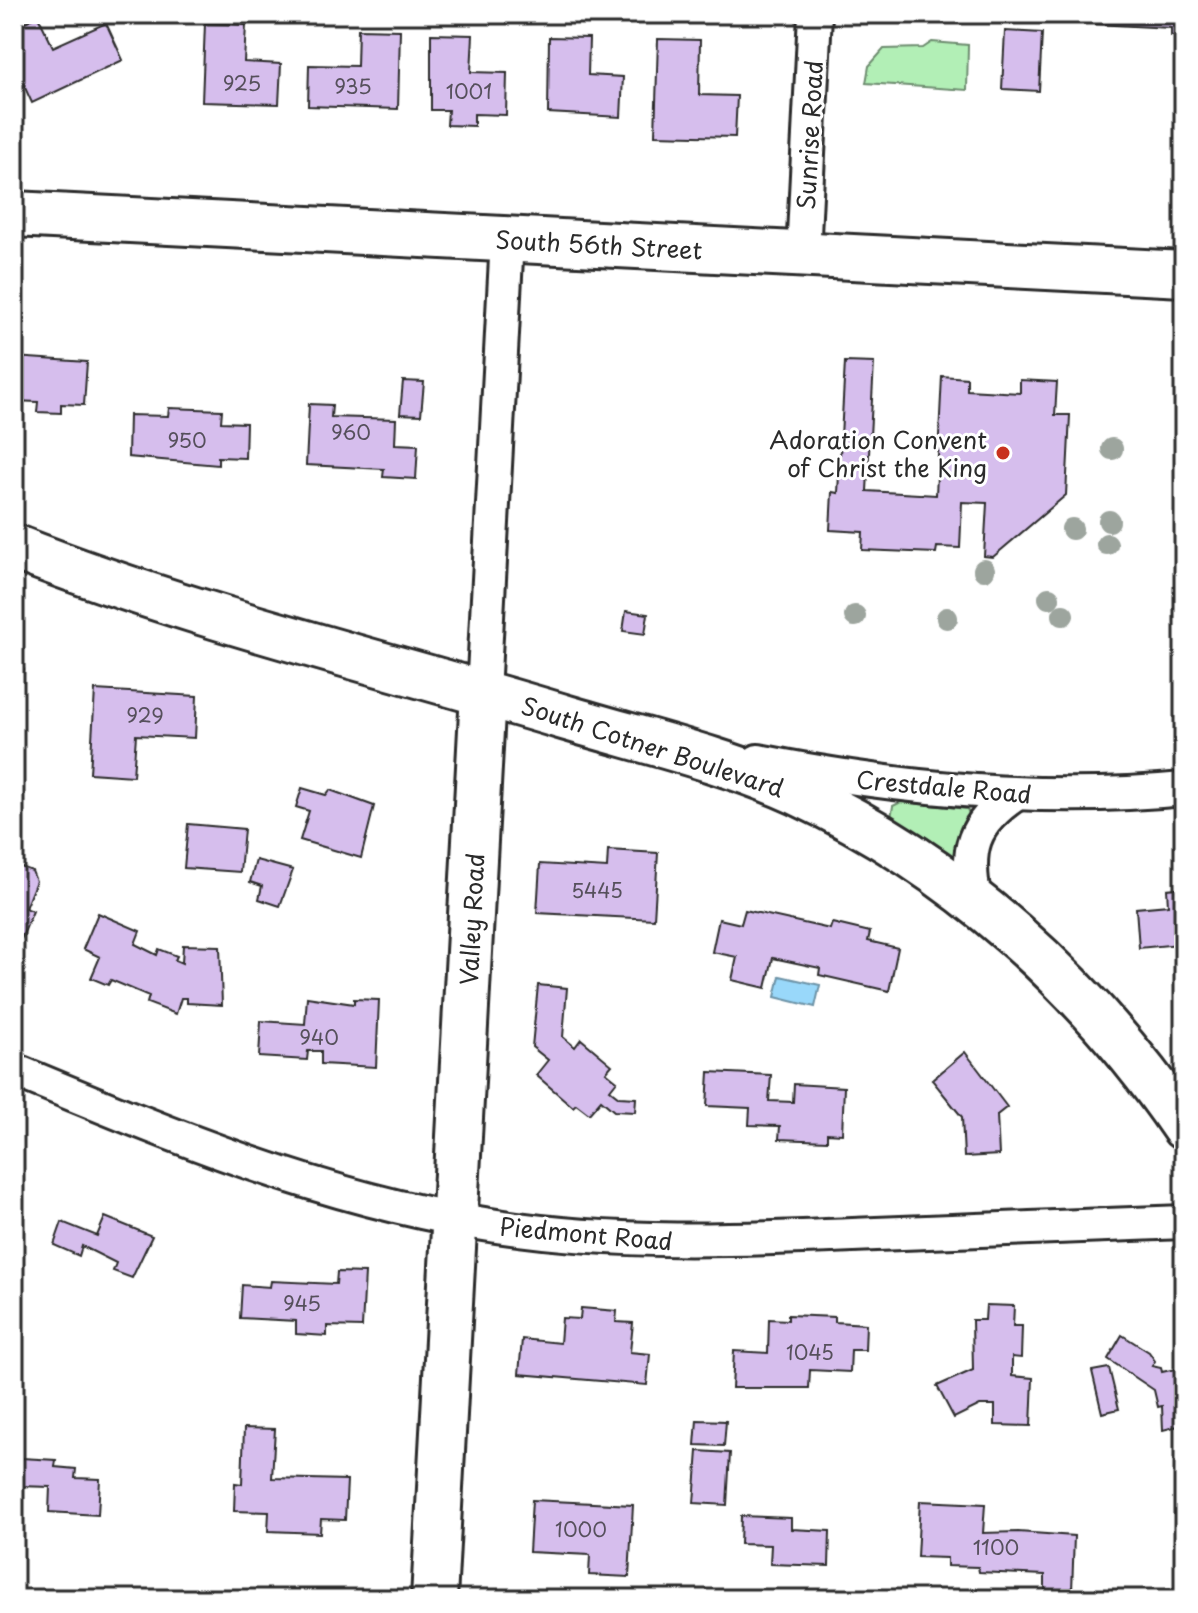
<svg xmlns="http://www.w3.org/2000/svg" width="1198" height="1613" font-family="'Playpen Sans',sans-serif">
	<style>
		.green { fill: #b2efb6; stroke: #6e8d70; stroke-width: 2 }
		.water { fill: #99d8fa; stroke: #6d93a7; stroke-width: 2 }
		.building { fill: #d6beed; stroke: #2b2b2b; stroke-width: 2 }
		.lines { fill: none; stroke-linecap: round; stroke-linejoin: round }
		.street-casing { stroke: #2b2b2b; stroke-width: 38 }
		.secondary-casing { stroke: #2b2b2b; stroke-width: 50 }
		.street { stroke: #fff; stroke-width: 32 }
		.secondary { stroke: #fff; stroke-width: 44 }
		.tree { fill: #9da59e }
		.poi-dot { fill: #c8321e; stroke: #fff; stroke-width: 3 }
		.labels { text-anchor: middle; dominant-baseline: central; stroke-width: 6; stroke-linejoin: round; paint-order: stroke }
		.number-label { font-size: 20px; fill: #56505c }
		.street-label { font-size: 24px; fill: #2b2b2b; stroke: #fff }
		.poi-label { font-size: 24px; fill: #2b2b2b; stroke: #fff; text-anchor: end }
	</style>
	<rect width="100%" height="100%" fill="#fff"/>
	<filter id="ink" filterUnits="userSpaceOnUse"><feTurbulence type="fractalNoise" baseFrequency=".0125" numOctaves="2"/><feDisplacementMap in="SourceGraphic" scale="16" xChannelSelector="R" yChannelSelector="G"/><feConvolveMatrix kernelMatrix="1 2 1 2 8 2 1 2 1" color-interpolation-filters="sRGB"/></filter>
	<g filter="url(#ink)">
		<!-- green -->
		<g class="green">
			<path d="M932 42 968 45 967 90 866 83 869 66 884 49 923 48Z"/>
			<path d="M901 802 967 809 970 817 957 854 953 856 891 818 893 806Z"/>
		</g>
		<!-- water -->
		<path class="water" d="M780 976 820 985 815 1007 775 997Z"/>
		<!-- building -->
		<g class="building">
			<path d="M1097 14H1184V36H1171V28L1096 24Z"/>
			<path d="M38 16 53 47 106 23 123 60 32 103 14 64V27Z"/>
			<path d="M205 23 246 25 244 62 281 64 279 104 202 102Z"/>
			<path d="M358 29 400 30 398 109 308 106 309 65 357 66Z"/>
			<path d="M1005 31 1042 33 1039 91 1002 89Z"/>
			<path d="M431 34 473 35 471 72 507 73 506 115 474 114V126L447 125 448 110H431Z"/>
			<path d="M549 37 589 38 588 75 623 77 621 117 548 113Z"/>
			<path d="M658 39 700 40 699 95 737 96 735 137 655 135Z"/>
			<path d="M14 357 87 362 84 405 61 404V413L37 412 38 402 14 401Z"/>
			<path d="M845 362 874 363 867 491 936 495 942 376 967 378V390L1020 393V380L1057 382 1055 415H1070L1066 495 993 557 984 556 987 503 962 502 960 548 937 547 936 553 862 550 863 532 830 530 832 492 838 493Z"/>
			<path d="M403 381 424 382 421 415 400 414Z"/>
			<path d="M309 404 332 405 331 417 396 419 395 444 418 445 416 479 383 477 384 469 306 465Z"/>
			<path d="M169 408 222 410 221 422 246 423 245 458 218 457V465L128 457 129 415 168 416Z"/>
			<path d="M626 611 648 614 645 634 623 631Z"/>
			<path d="M14 665 24 669 14 692Z"/>
			<path d="M95 690 197 696 195 738 136 735 133 776 90 773Z"/>
			<path d="M302 788 326 795 330 790 374 806 361 858 300 840 309 811 296 807Z"/>
			<path d="M188 824 244 829 240 872 184 868Z"/>
			<path d="M608 850 658 853 654 919 537 913 540 864 607 868Z"/>
			<path d="M256 860 293 870 280 906 259 899 262 886 250 882Z"/>
			<path d="M14 864 32 871 36 881 25 908 33 911 14 956Z"/>
			<path d="M1184 887V948L1179 944 1139 948 1136 908 1168 905 1167 889Z"/>
			<path d="M745 910 830 929 832 923 870 932 868 941 898 948 889 991 819 975 820 968 773 958 766 988 732 980 737 957 712 952 719 919 741 924Z"/>
			<path d="M98 913 140 931 135 944 157 955 159 949 177 956 175 960 182 963 183 945 220 946 222 1005 187 1003V998H181L176 1014 147 1003 149 996 111 980 108 985 91 978 100 957 83 949Z"/>
			<path d="M538 985 567 988 563 1037 575 1047 581 1039 612 1065 606 1072 617 1081 610 1090 619 1097 636 1098 635 1112 614 1111 601 1100 589 1114 576 1104 573 1107 536 1075 548 1060 532 1047Z"/>
			<path d="M307 997 354 1004V999L379 1000 376 1067 321 1064V1051H308L307 1060 259 1057 261 1021 305 1024Z"/>
			<path d="M965 1052 1007 1107 997 1115 999 1155 964 1157 962 1117 932 1080Z"/>
			<path d="M709 1072 771 1075 769 1101 793 1102 794 1084 844 1087 842 1134 827 1133V1141L779 1139 780 1126 749 1125 750 1108 707 1106Z"/>
			<path d="M105 1217 152 1236 132 1278 113 1271 116 1263 82 1246 79 1256 54 1245 62 1222 97 1236Z"/>
			<path d="M337 1272 365 1273 362 1327 327 1326V1336L296 1334V1321L240 1318 242 1285 270 1287 271 1281 336 1284Z"/>
			<path d="M986 1305 1014 1306 1013 1326H1022L1021 1358 1012 1357V1376L1033 1378 1031 1426 995 1425V1405H980L954 1418 937 1386 973 1370 972 1320H985Z"/>
			<path d="M581 1308 617 1311 616 1322 633 1323 630 1352 650 1354 647 1385 519 1374 522 1339 560 1343 562 1318 580 1319Z"/>
			<path d="M788 1315 835 1317V1322L866 1324 865 1350H851L850 1372 810 1370 809 1388H732L734 1351 768 1353 769 1319 788 1320Z"/>
			<path d="M1122 1335 1149 1352 1155 1361 1152 1366 1161 1368 1162 1372 1184 1367V1431L1179 1433 1178 1426 1163 1430 1162 1406 1158 1407 1154 1390 1108 1359Z"/>
			<path d="M1109 1368 1119 1409 1102 1413 1092 1371Z"/>
			<path d="M697 1420 726 1421 724 1446 695 1445Z"/>
			<path d="M244 1428 275 1429 272 1478 347 1480 345 1520 321 1519 320 1533 268 1531 269 1512 234 1511 235 1483 242 1484Z"/>
			<path d="M698 1451 730 1453 727 1505 694 1503Z"/>
			<path d="M21 1458 56 1460 55 1467 76 1469 75 1478 100 1479 98 1515 49 1512 50 1487 20 1486Z"/>
			<path d="M532 1500 633 1505 629 1577 589 1575 590 1555 529 1552Z"/>
			<path d="M920 1501 985 1504 983 1533 1018 1532 1074 1536 1072 1591 1045 1590V1575L979 1572 978 1567 947 1566V1558L917 1557Z"/>
			<path d="M741 1516 791 1518V1529L830 1531 829 1566 770 1564 771 1545 740 1544Z"/>
		</g>
		<g class="lines">
			<defs>
				<g id="street">
					<path d="M803 255 815 14"/>
					<path d="M483 693 507 239"/>
					<path d="M758 761C899 789 1041 803 1184 789"/>
					<path d="M975 901C965 850 971 824 1016 794"/>
					<path d="M14 1070C166 1133 315 1196 478 1223 610 1246 743 1240 876 1234 979 1230 1081 1226 1184 1222"/>
				</g>
				<g id="secondary">
					<path d="M14 214 1184 274"/>
					<path d="M14 547C194 618 382 662 567 718 644 741 724 759 797 792 956 866 1086 984 1184 1127"/>
					<path d="M434 1599 483 693"/>
				</g>
			</defs>
			<!-- street casing -->
			<use href="#street" class="street-casing"/>
			<!-- secondary casing -->
			<use href="#secondary" class="secondary-casing"/>
			<!-- street -->
			<use href="#street" class="street"/>
			<!-- secondary -->
			<use href="#secondary" class="secondary"/>
		</g>
		<!-- trees -->
		<g class="tree">
			<circle cx="1112" cy="449" r="11"/>
			<circle cx="1109" cy="521" r="11"/>
			<circle cx="1072" cy="529" r="11"/>
			<circle cx="1107" cy="544" r="11"/>
			<circle cx="984" cy="570" r="11"/>
			<circle cx="1049" cy="598" r="11"/>
			<circle cx="1063" cy="615" r="11"/>
			<circle cx="855" cy="616" r="11"/>
			<circle cx="947" cy="618" r="11"/>
		</g>
	</g>
	<!-- markers -->
	<circle class="poi-dot" cx="1003" cy="453" r="8"/>
	<g class="labels">
		<!-- number labels -->
		<g class="number-label">
			<text x="242" y="83">925</text>
			<text x="353" y="86">935</text>
			<text x="469" y="91">1001</text>
			<text x="351" y="432">960</text>
			<text x="187" y="440">950</text>
			<text x="145" y="715">929</text>
			<text x="597" y="890">5445</text>
			<text x="319" y="1037">940</text>
			<text x="302" y="1303">945</text>
			<text x="810" y="1352">1045</text>
			<text x="581" y="1529">1000</text>
			<text x="996" y="1547">1100</text>
		</g>
		<!-- street labels -->
		<g class="street-label">
			<text transform="translate(809 135) rotate(-87)">Sunrise Road</text>
			<text transform="translate(599 244) rotate(3)">South 56th Street</text>
			<text transform="translate(653 746) rotate(18)">South Cotner Boulevard</text>
			<text transform="translate(944 786) rotate(5)">Crestdale Road</text>
			<text transform="translate(471 919) rotate(-87)">Valley Road</text>
			<text transform="translate(586 1233) rotate(5)">Piedmont Road</text>
		</g>
		<!-- poi labels -->
		<g class="poi-label">
			<text x="987" y="439">Adoration Convent<tspan x="987" dy="28">of Christ the King</tspan></text>
		</g>
	</g>
	<!-- margin -->
	<rect width="1198" height="1613" fill="none" stroke="#fff" stroke-width="48"/>
	<rect x="24" y="24" width="1150" height="1565" fill="none" stroke="#2b2b2b" stroke-width="3" filter="url(#ink)"/>
</svg>
